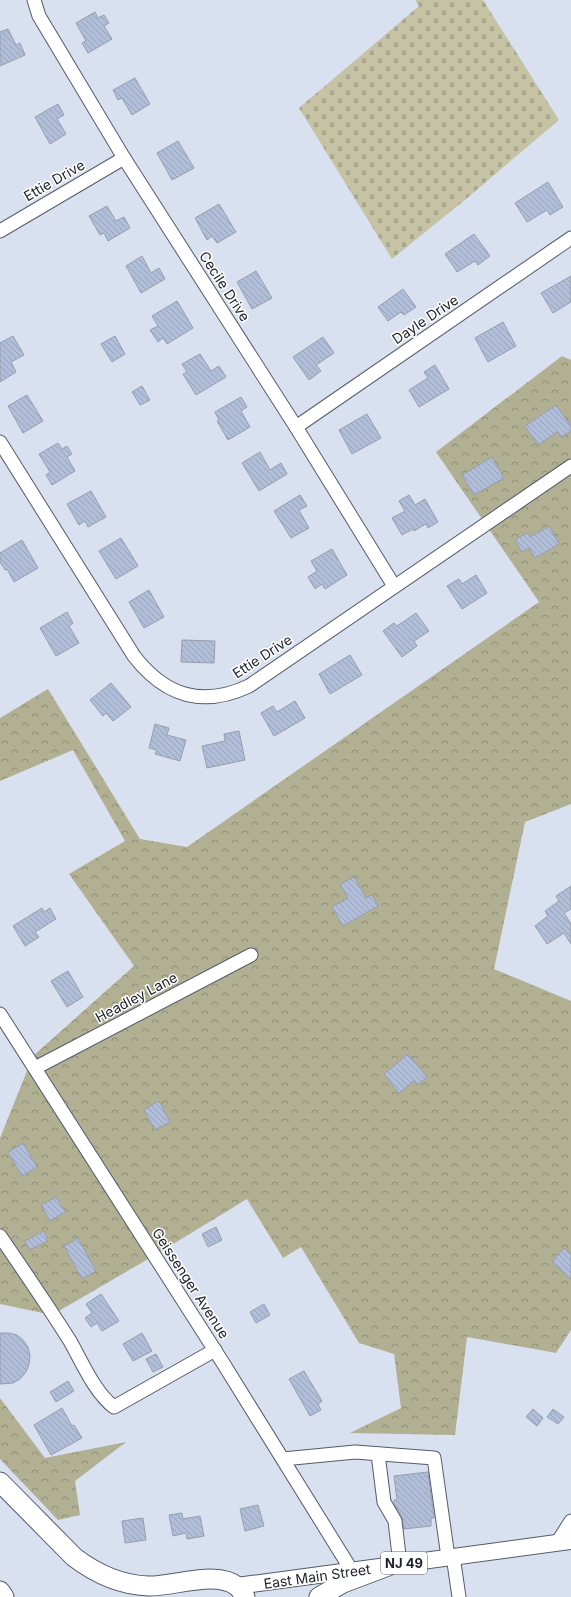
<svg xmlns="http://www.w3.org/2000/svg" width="571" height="1597" font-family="Inter,sans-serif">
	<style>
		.forest { fill: url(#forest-crowns) }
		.cemetery { fill: url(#cemetery-stones) }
		.building { fill: url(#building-back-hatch); stroke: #969ead }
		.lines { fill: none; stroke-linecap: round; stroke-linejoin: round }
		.minor-casing { stroke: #535b68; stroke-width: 15 }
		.major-casing { stroke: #535b68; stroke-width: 18 }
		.highway-casing { stroke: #535b68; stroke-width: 21 }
		.minor { stroke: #fff; stroke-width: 13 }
		.major { stroke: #fff; stroke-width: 16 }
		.highway { stroke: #fff; stroke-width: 19 }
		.labels { text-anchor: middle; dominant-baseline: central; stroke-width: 3; stroke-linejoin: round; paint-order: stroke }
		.shield { fill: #fff; stroke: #626468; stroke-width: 1 }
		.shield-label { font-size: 13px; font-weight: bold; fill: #1e2127 }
		.street-label { font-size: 14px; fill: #1e2127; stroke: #fff }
	</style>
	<defs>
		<pattern id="forest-crowns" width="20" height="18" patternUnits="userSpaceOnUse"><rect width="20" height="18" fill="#b2b092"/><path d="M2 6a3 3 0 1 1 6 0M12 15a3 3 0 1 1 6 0" fill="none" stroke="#908f77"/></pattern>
		<pattern id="cemetery-stones" width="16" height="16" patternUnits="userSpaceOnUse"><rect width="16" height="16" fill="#c5c3a4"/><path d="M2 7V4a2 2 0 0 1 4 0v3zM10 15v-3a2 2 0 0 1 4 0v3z" fill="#a9a78d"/></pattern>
		<pattern id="building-back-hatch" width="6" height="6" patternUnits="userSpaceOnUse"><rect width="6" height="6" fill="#b0bed9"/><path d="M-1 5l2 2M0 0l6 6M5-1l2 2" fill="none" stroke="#97a3ba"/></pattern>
	</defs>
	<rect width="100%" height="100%" fill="#d9e1f1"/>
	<!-- forest -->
	<g class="forest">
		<path d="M562 356 571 360V804L525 822 494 969 571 1001V1330L556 1353 467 1337 455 1435 350 1433 401 1408 394 1354 359 1343 301 1247 283 1258 247 1199 155 1255 52 1315 0 1304V1138L33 1056 134 966 69 874 125 841 73 750 0 781V718L48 689 140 839 187 847 539 602 436 452Z"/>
		<path d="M0 1398 45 1458 126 1442 75 1481 80 1515 58 1520 0 1459Z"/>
	</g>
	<!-- cemetery -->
	<path class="cemetery" d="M415 0H483L559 120 466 199 392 259 299 108 419 6Z"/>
	<!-- building -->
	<g class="building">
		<path d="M95 12 98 18 104 15 109 23 104 26 112 39 88 53 82 43 86 41 76 23Z"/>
		<path d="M8 29 16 45 20 43 25 55 0 66V32Z"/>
		<path d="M135 78 150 104 132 115 122 98 118 100 113 90Z"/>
		<path d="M58 104 64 115 57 119 66 134 50 144 35 117Z"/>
		<path d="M178 141 194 168 172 180 157 153Z"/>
		<path d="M548 182 563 207 550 215 547 210 527 222 515 203Z"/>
		<path d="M219 204 236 232 217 243 212 236 207 240 195 218Z"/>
		<path d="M107 206 116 221 124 217 130 228 108 241 104 233 100 235 89 216Z"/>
		<path d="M474 234 490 256 478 265 475 261 457 272 445 254Z"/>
		<path d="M142 256 151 273 159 268 165 279 141 293 126 266Z"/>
		<path d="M256 271 272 298 252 309 237 282Z"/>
		<path d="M571 276V302L553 313 541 293Z"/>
		<path d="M403 289 416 307 404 315 401 312 388 321 378 307Z"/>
		<path d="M177 301 193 328 167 344 163 338 158 342 150 330 158 326 152 316Z"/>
		<path d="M503 322 516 346 488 362 475 338Z"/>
		<path d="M13 336 24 355 11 362 16 372 0 382V343Z"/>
		<path d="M115 336 125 354 112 362 101 344Z"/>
		<path d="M323 337 334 353 316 365 321 371 309 380 293 357Z"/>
		<path d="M200 354 211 371 219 366 226 377 196 395 183 374 187 372 182 364Z"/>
		<path d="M435 365 449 389 419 407 409 390 428 378 424 372Z"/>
		<path d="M142 386 150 400 140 405 132 392Z"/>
		<path d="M27 395 43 421 23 433 8 406Z"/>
		<path d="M241 397 247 407 241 411 250 427 228 440 217 421 219 420 215 412Z"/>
		<path d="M556 405 571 426V431L561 437 557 432 538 445 525 426Z"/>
		<path d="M367 414 381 438 352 454 339 430Z"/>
		<path d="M58 443 62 449 67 446 72 454 67 457 75 471 52 485 46 475 50 472 39 454Z"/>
		<path d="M260 452 270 470 281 463 287 474 259 491 242 463Z"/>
		<path d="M492 457 504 478 474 495 462 475Z"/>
		<path d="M91 491 106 517 88 527 85 521 79 525 67 504Z"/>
		<path d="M300 495 307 506 299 510 309 528 291 538 274 511Z"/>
		<path d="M409 495 415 505 425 499 438 522 428 528 426 524 414 531 413 529 402 535 392 518 405 511 399 501Z"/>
		<path d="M549 526 559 544 535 558 529 548 522 552 515 540 527 533 530 537Z"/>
		<path d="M121 538 138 566 116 579 99 551Z"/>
		<path d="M22 540 38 568 14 582 7 569 5 570 0 562V553Z"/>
		<path d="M332 549 347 575 325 589 322 584 315 589 308 577 317 571 311 561Z"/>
		<path d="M476 575 487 593 462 609 447 586 459 579 462 584Z"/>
		<path d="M149 590 164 617 144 628 129 602Z"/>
		<path d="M67 612 73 623 69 626 79 643 56 656 40 628Z"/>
		<path d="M416 613 429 631 414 641 417 646 402 657 383 631 394 623 397 626Z"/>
		<path d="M182 640 215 641 214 663 181 662Z"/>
		<path d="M350 655 362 675 330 694 319 674Z"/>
		<path d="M111 683 131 707 113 721 106 713 103 716 90 700Z"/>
		<path d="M295 701 305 718 274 736 261 713 273 706 277 712Z"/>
		<path d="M155 724 169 728 167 735 186 740 180 761 155 754 157 750 149 748Z"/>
		<path d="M239 731 245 760 207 768 202 746 225 741 224 734Z"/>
		<path d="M354 877 366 898 372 895 378 906 343 926 332 907 348 898 340 884Z"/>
		<path d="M571 886V909L564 913 571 924V944L564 933 547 944 535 926 548 916 545 911 559 901 556 896Z"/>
		<path d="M42 908 44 912 50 908 56 919 35 932 39 937 25 946 13 926Z"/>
		<path d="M68 971 83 997 67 1007 51 981Z"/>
		<path d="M408 1054 427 1077 417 1085 414 1081 399 1093 384 1074Z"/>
		<path d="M159 1101 170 1122 155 1130 144 1110Z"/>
		<path d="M23 1143 37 1167 22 1176 8 1152Z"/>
		<path d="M56 1197 65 1212 50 1221 41 1205Z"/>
		<path d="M216 1227 222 1240 208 1247 202 1234Z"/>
		<path d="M44 1231 48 1241 29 1250 25 1241Z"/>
		<path d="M78 1238 96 1271 82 1279 64 1246Z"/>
		<path d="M564 1248 571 1254V1279L552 1262Z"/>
		<path d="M101 1294 119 1321 102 1331 97 1323 91 1327 85 1318 92 1313 86 1304Z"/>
		<path d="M264 1304 270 1315 256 1323 250 1312Z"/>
		<path d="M0 1333H9L17 1335 23 1340 28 1347 30 1356 29 1364 26 1372 20 1379 13 1383 0 1384Z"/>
		<path d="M142 1333 152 1351 133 1361 123 1344Z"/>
		<path d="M156 1354 163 1367 153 1372 146 1359Z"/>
		<path d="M304 1371 322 1401 318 1404 321 1410 310 1416 289 1379Z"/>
		<path d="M68 1381 74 1391 56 1402 50 1392Z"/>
		<path d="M62 1408 72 1426 74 1425 82 1438 51 1455 34 1425Z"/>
		<path d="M533 1409 543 1418 537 1426 526 1417Z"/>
		<path d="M553 1409 564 1417 558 1424 547 1417Z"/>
		<path d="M428 1472 434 1518H431V1526L404 1529 402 1517 394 1504V1500H397L394 1476Z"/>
		<path d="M258 1505 264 1526 245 1531 240 1509Z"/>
		<path d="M182 1513 183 1519 200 1516 204 1536 187 1539 186 1533 173 1536 169 1515Z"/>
		<path d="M143 1518 146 1540 125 1543 122 1521Z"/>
	</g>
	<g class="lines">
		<defs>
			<g id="minor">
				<path d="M34 0 39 16 124 158 296 427 394 586"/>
				<path d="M0 231 124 158"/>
				<path d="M296 427 571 238"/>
				<path d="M0 442 134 656C165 696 202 708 249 686L571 466"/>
				<path d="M0 1014 223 1363 352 1571"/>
				<path d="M35 1068 251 955"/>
				<path d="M0 1236C24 1271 48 1306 70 1341 82 1362 95 1393 114 1407L215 1350"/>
				<path d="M378 1454 384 1502 395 1521 400 1564"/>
				<path d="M283 1459 355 1452 434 1458 448 1557"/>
				<path d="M557 1543 571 1521"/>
				<path d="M453 1556 459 1597"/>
			</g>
			<path id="major" d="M237 1586 571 1541"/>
			<g id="highway">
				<path d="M0 1482 74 1557C95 1573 121 1585 148 1586 173 1587 217 1569 238 1587 241 1590 243 1594 245 1597"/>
				<path d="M0 1591 4 1597"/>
				<path d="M319 1597 343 1583 388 1566"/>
			</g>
		</defs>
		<!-- minor casing -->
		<use href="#minor" class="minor-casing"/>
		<!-- major casing -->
		<use href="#major" class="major-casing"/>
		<!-- highway casing -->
		<use href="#highway" class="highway-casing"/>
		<!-- minor -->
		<use href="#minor" class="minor"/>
		<!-- major -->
		<use href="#major" class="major"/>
		<!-- highway -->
		<use href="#highway" class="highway"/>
	</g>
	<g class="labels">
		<!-- shield labels -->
		<rect class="shield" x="381" y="1552" width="46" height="22" rx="3"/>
		<g class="shield-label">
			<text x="404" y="1563">NJ 49</text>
		</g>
		<!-- street labels -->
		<g class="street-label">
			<text transform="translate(54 180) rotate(-30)">Ettie Drive</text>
			<text transform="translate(225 286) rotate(57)">Cecile Drive</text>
			<text transform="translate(425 319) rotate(-34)">Dayle Drive</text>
			<text transform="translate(262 656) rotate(-33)">Ettie Drive</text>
			<text transform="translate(136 997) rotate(-28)">Headley Lane</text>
			<text transform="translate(191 1283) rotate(57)">Geissenger Avenue</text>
			<text transform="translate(317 1576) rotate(-8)">East Main Street</text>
		</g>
	</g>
</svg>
